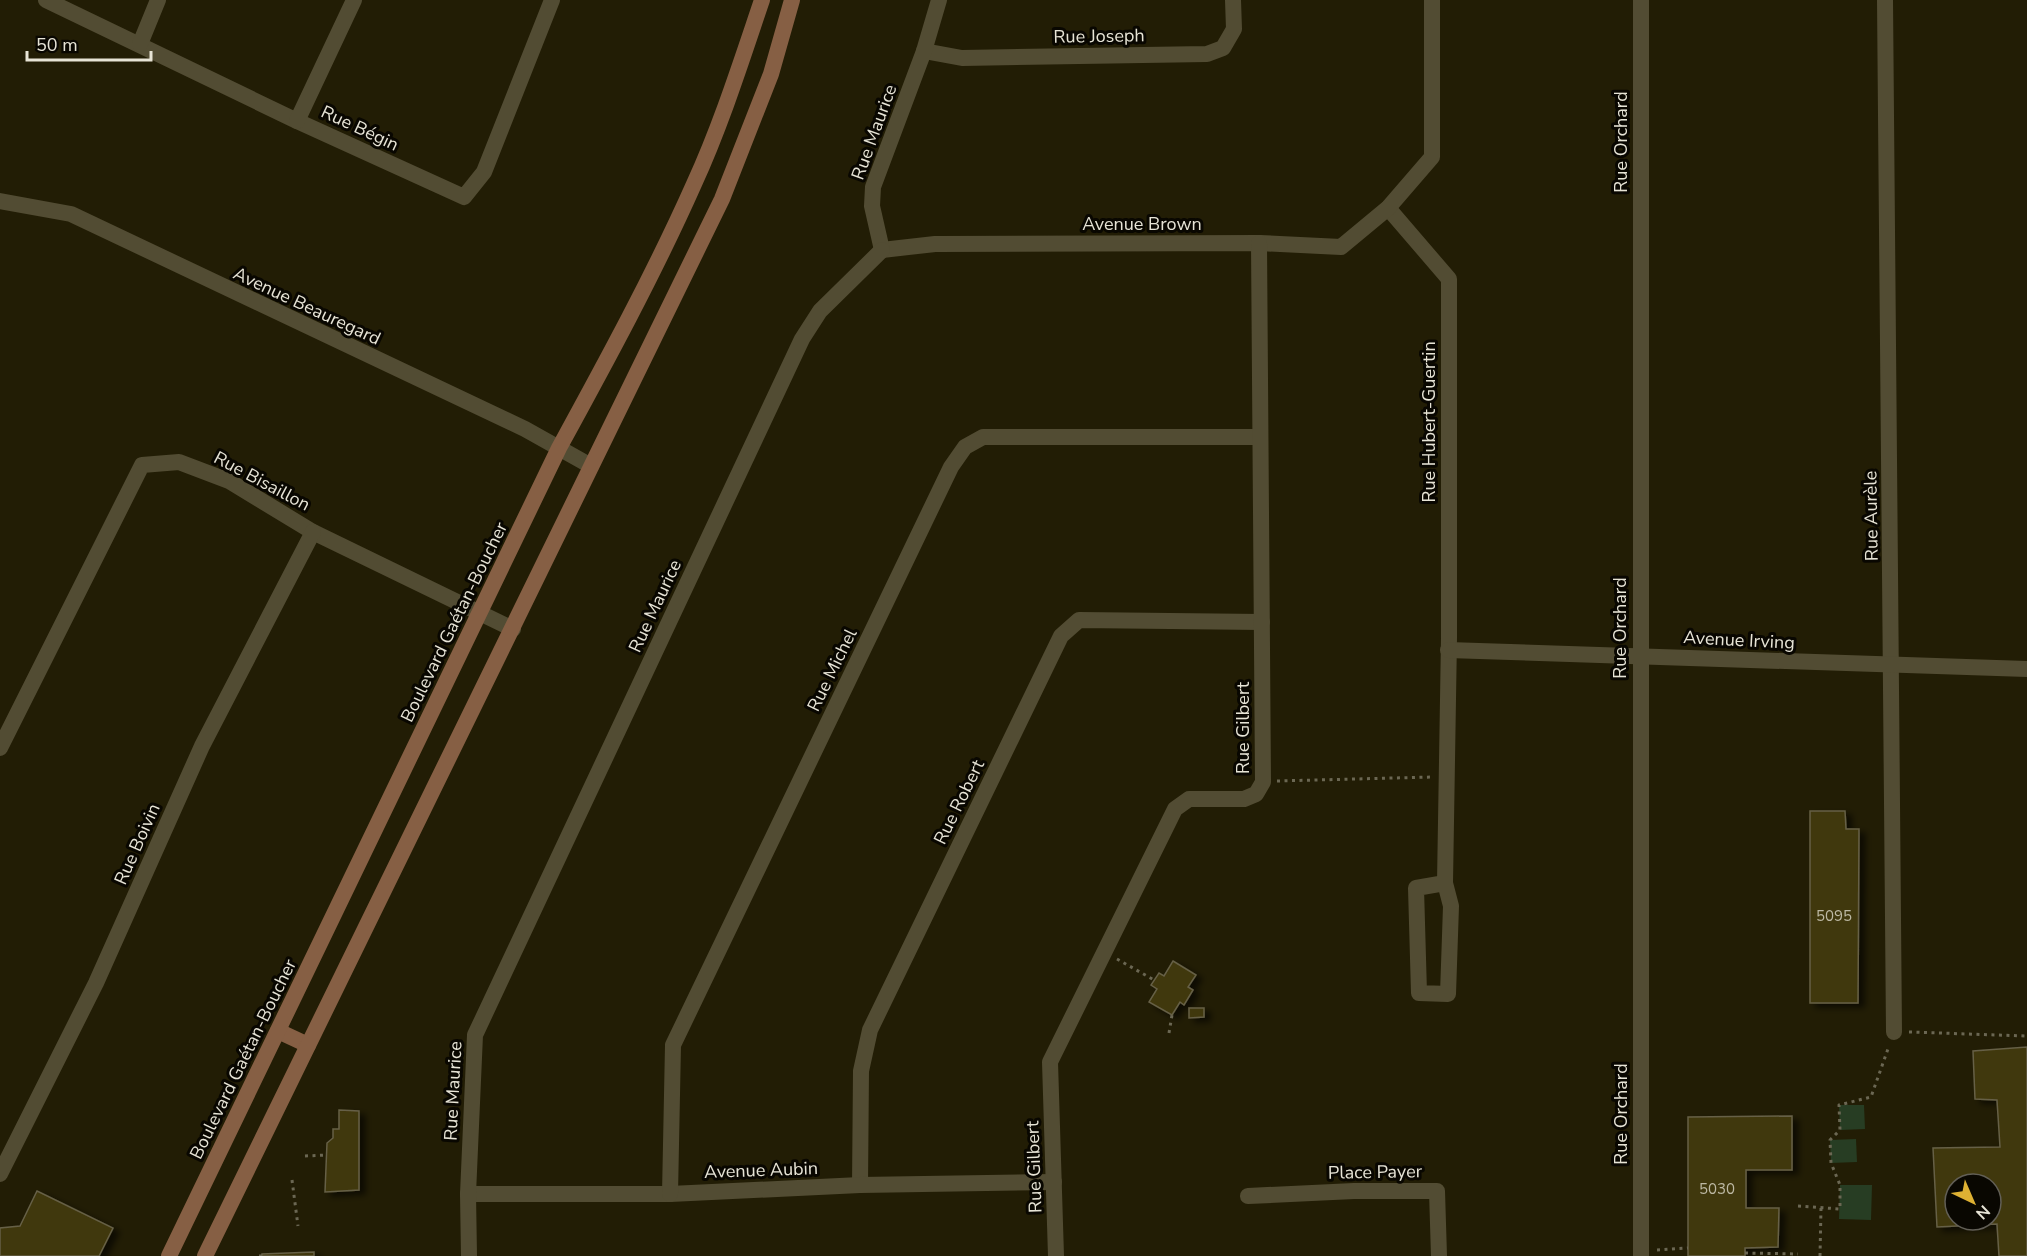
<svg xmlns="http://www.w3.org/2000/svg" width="2027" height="1256" font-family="'Nunito Sans',sans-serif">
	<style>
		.green { fill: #273d23 }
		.building { fill: #40370c; stroke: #666046; stroke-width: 1.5; fill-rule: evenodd; filter: url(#shadow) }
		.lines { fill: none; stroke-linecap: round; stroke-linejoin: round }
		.path { stroke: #6b6753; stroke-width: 3; stroke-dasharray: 3 4.5; stroke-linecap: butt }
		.minor { stroke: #524c33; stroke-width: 16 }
		.secondary { stroke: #865f44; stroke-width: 16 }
		.labels { text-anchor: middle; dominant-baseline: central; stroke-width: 6; stroke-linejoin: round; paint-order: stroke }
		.number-label { font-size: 15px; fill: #bdb9a4 }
		.street-label { font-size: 18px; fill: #e7e4d6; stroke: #090701 }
	</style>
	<defs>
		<filter id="shadow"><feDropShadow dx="6" dy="4" stdDeviation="3" flood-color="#0009"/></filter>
	</defs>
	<rect width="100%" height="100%" fill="#221d05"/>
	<!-- green -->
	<g class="green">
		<path d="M1839 1105H1864L1865 1129 1840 1130Z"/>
		<path d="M1856 1139 1857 1162 1831 1163 1830 1140Z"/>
		<path d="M1840 1185H1872L1871 1220 1839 1219Z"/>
	</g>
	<!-- building -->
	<g class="building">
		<path d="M1810 811H1845L1846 829H1859L1858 1003H1810Z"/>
		<path d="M1173 961 1196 975 1188 987 1193 990 1184 1005 1180 1002 1172 1015 1149 1002 1157 989 1151 985 1159 973 1164 976Z"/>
		<path d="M1189 1008H1204V1017L1189 1018Z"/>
		<path d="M2027 1047V1256H1999L1997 1224 1937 1227 1933 1148 2000 1147 1997 1100 1975 1099 1973 1051ZM1955 1184H1991V1220H1955Z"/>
		<path d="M339 1110 359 1111V1190L325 1192 327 1143 333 1138V1129H339Z"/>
		<path d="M1792 1116V1170H1746V1208H1779L1778 1247 1745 1248V1256H1688V1117Z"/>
		<path d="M37 1191 113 1228 99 1256H0V1228L20 1226Z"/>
		<path d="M314 1252V1256H262V1254Z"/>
	</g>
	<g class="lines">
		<!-- path -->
		<g class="path">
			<path d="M1277 781 1433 777"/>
			<path d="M1117 959 1154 980"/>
			<path d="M1909 1032 2027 1036"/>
			<path d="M1169 1033 1172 1015"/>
			<path d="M305 1156 326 1155"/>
			<path d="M292 1180 298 1226"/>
			<path d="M1798 1206 1840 1209V1185L1831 1163 1830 1140 1840 1130 1839 1105 1871 1097 1889 1046"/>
			<path d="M1657 1250 1688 1248"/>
			<path d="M1745 1253 1798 1254"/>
			<path d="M259 1256H262"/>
			<path d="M1820 1256 1821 1208"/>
		</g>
		<!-- minor -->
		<g class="minor">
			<path d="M46 0 297 121 464 197 484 172 552 0"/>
			<path d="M1885 0 1894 1032"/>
			<path d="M140 44 158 0"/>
			<path d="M924 51 962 58 1207 54 1223 48 1234 29 1233 0"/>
			<path d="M297 121 354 0"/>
			<path d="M0 201 71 214 525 429 591 466"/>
			<path d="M1388 208 1449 279V638L1445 883 1451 906 1448 994 1419 993 1416 888 1445 883"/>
			<path d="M882 250 935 244 1259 243 1341 247 1388 208 1432 157V0"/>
			<path d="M882 250 872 206 873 187 924 51 939 0"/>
			<path d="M1448 650 2027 669"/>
			<path d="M0 748 142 465 179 462 229 481 313 532 513 629"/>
			<path d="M0 1174 96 983 202 746 313 532"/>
			<path d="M860 1185 861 1071 870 1030 1061 636 1079 620 1262 622"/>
			<path d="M468 1194H670L860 1185 1054 1182"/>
			<path d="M670 1194 673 1045 951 467 965 447 983 437H1259"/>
			<path d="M1248 1196 1354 1191H1437L1439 1256"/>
			<path d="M469 1256 468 1194 475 1035 802 339 820 311 882 250"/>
			<path d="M1056 1256 1050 1062 1175 809 1189 799H1244L1256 794 1263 782 1259 243"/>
			<path d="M1641 1256V0"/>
		</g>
		<!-- secondary -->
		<g class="secondary">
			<path d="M278 1031 308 1045"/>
			<path d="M169 1256 559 448C606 362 654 274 694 184 721 125 741 62 762 0"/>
			<path d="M205 1256 722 199 771 74 792 0"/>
		</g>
	</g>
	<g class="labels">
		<!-- number labels -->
		<g class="number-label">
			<text x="1834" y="916">5095</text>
			<text x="1717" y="1189">5030</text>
		</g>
		<!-- street labels -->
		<g class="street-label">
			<text transform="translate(1099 36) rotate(-1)">Rue Joseph</text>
			<text transform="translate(360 128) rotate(25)">Rue Bégin</text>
			<text transform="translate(874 132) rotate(-70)">Rue Maurice</text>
			<text transform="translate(1621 142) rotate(-90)">Rue Orchard</text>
			<text x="1142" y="224">Avenue Brown</text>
			<text transform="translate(307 306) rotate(25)">Avenue Beauregard</text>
			<text transform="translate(1429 422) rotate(-90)">Rue Hubert-Guertin</text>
			<text transform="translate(262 481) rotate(28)">Rue Bisaillon</text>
			<text transform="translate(1871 516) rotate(-91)">Rue Aurèle</text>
			<text transform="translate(655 606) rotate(-65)">Rue Maurice</text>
			<text transform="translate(454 622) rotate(-64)">Boulevard Gaétan-Boucher</text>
			<text transform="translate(1620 628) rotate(-90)">Rue Orchard</text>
			<text transform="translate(1739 640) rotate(3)">Avenue Irving</text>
			<text transform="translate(832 670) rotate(-64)">Rue Michel</text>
			<text transform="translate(1243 728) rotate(-90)">Rue Gilbert</text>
			<text transform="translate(959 802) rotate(-64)">Rue Robert</text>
			<text transform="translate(137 844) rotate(-66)">Rue Boivin</text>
			<text transform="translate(243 1059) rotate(-64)">Boulevard Gaétan-Boucher</text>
			<text transform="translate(453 1091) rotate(-87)">Rue Maurice</text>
			<text transform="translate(1621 1114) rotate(-90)">Rue Orchard</text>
			<text transform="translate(1034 1167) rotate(-92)">Rue Gilbert</text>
			<text transform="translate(761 1170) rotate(-2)">Avenue Aubin</text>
			<text transform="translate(1375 1172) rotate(-1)">Place Payer</text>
		</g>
	</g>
	<!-- north arrow -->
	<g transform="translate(1973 1202) rotate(136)"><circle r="28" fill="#090701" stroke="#625f56" stroke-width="1.5"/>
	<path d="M0-4.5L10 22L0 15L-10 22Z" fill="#deb133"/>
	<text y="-9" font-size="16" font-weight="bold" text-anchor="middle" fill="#e7e4d6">N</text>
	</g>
	<!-- scale -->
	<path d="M27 51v9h124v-9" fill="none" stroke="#e7e4d6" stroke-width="3"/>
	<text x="36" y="51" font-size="18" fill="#e7e4d6" stroke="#090701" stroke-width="4.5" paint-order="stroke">50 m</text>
</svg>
